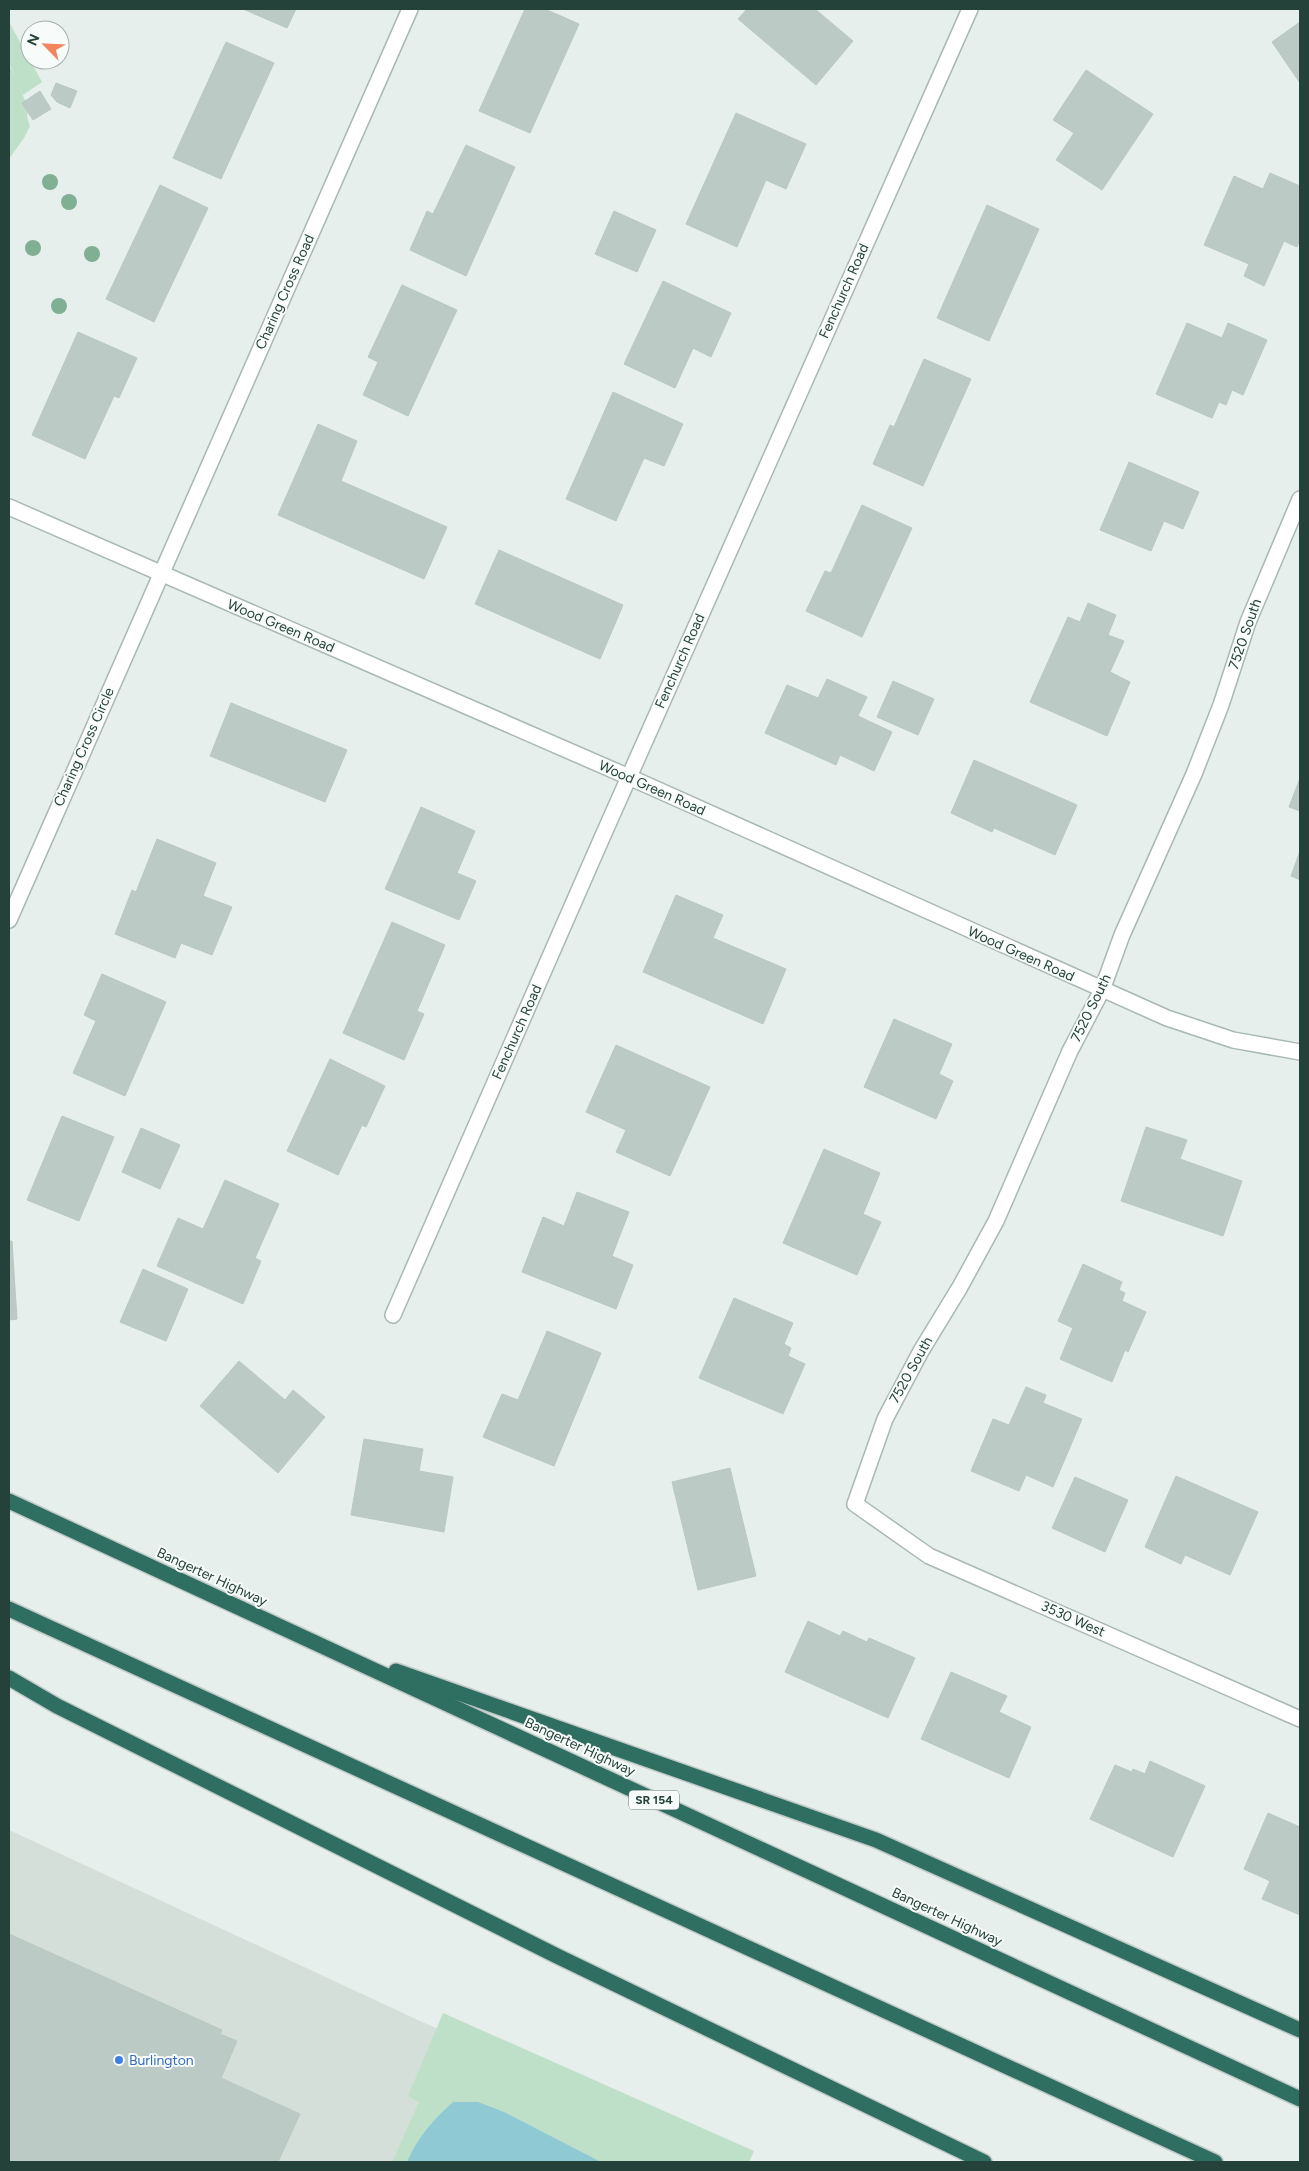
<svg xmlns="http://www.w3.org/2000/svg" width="1309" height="2171" font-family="Figtree,sans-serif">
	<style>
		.built { fill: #d4dfda }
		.green { fill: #bfe0c8 }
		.water { fill: #8ec9d4 }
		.building { fill: #bbcac4; stroke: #b8c9c2 }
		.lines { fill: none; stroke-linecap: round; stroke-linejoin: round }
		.minor-casing { stroke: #a8b8b2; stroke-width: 18 }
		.highway-casing { stroke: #c2cac8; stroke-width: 18 }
		.minor { stroke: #fff; stroke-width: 15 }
		.highway { stroke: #2f6f62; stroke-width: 15 }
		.tree { fill: #80af93 }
		.shop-dot { fill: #3f7fe0; stroke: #f7fbf9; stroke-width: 2 }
		.labels { text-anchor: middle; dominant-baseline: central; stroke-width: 4; stroke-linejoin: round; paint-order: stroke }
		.shield { fill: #f7fbf9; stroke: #637a73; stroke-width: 1 }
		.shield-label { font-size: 12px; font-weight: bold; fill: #24423a }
		.street-label { font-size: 14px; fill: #24423a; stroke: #f7fbf9 }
		.shop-label { font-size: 14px; fill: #366cbe; stroke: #f7fbf9; text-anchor: start }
	</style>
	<rect width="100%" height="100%" fill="#e6efeb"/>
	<!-- built -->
	<path class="built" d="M9 1830 418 2020 740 2162H9Z"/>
	<!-- green -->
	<g class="green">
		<path d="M9 22 42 82 23 95 19 87 28 107 27 117 30 126 24 138 9 159V64L16 79 9 62Z"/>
		<path d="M443 2013 754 2151 749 2162H392L419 2102 408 2096Z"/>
	</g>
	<!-- water -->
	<path class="water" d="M453 2102H478L504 2112 601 2162H407C417 2138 433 2120 453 2102Z"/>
	<!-- building -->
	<g class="building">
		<path d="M243 9H296L287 28Z"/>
		<path d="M525 9H545L579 24 530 133 479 111Z"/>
		<path d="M747 9H815L853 41 816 85 738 19Z"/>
		<path d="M1300 22V83L1272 42Z"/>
		<path d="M226 42 274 63 221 179 173 158Z"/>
		<path d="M1086 70 1153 114 1102 190 1056 160 1074 133 1053 120Z"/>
		<path d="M56 83 77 91 70 108 57 102 51 95Z"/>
		<path d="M40 91 51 109 33 120 22 103Z"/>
		<path d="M736 113 806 144 786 189 766 180 737 247 686 224Z"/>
		<path d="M466 145 515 167 466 276 410 250 427 211 433 214Z"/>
		<path d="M1270 173 1300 186V240L1297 247 1284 241 1264 286 1244 276 1249 264 1204 245 1234 176 1263 189Z"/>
		<path d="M160 185 208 208 154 322 106 299Z"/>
		<path d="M987 205 1039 229 989 341 937 318Z"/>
		<path d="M614 211 656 230 637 272 595 254Z"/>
		<path d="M663 281 731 313 711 357 693 348 675 388 624 364Z"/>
		<path d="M402 285 457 310 408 416 363 395 378 362 368 357Z"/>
		<path d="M1187 323 1222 338 1228 323 1267 340 1243 395 1232 390 1226 405 1219 402 1212 418 1156 394Z"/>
		<path d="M78 332 137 358 119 398 114 396 85 459 32 435Z"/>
		<path d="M924 359 971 379 923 486 873 464 890 425 894 427Z"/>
		<path d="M613 392 683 424 664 466 644 458 616 521 566 499Z"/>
		<path d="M318 424 357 441 341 481 447 527 424 579 278 515Z"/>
		<path d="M1129 462 1199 492 1183 529 1164 521 1151 551 1100 530Z"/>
		<path d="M862 505 912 528 862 637 806 611 825 571 831 573Z"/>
		<path d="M499 550 623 605 600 659 475 604Z"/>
		<path d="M1088 603 1116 615 1108 635 1124 641 1110 672 1130 682 1107 736 1030 702 1068 617 1080 622Z"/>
		<path d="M827 679 867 697 858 716 892 732 874 771 840 755 836 765 765 733 787 685 818 698Z"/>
		<path d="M893 681 934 699 918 735 877 717Z"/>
		<path d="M231 703 347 750 325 802 210 756Z"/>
		<path d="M974 760 1077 805 1055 855 994 828 992 832 951 813Z"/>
		<path d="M1300 778V811L1289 807Z"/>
		<path d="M421 807 475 831 457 873 476 881 459 920 385 889Z"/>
		<path d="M157 839 216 863 203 896 232 907 212 955 181 943 175 958 115 934 132 890 136 892Z"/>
		<path d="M1300 851V880L1291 876Z"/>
		<path d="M676 895 723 915 713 938 786 969 763 1024 643 972Z"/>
		<path d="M392 922 445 945 417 1011 424 1014 404 1060 343 1033Z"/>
		<path d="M102 974 166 1002 125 1096 73 1073 96 1021 84 1015Z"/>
		<path d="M894 1019 952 1044 939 1074 953 1081 936 1119 864 1087Z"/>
		<path d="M616 1045 710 1087 670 1176 616 1152 626 1130 586 1112Z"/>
		<path d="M330 1059 385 1086 366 1127 362 1125 338 1175 287 1151Z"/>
		<path d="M62 1116 114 1137 79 1221 27 1200Z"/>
		<path d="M1146 1127 1187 1140 1180 1159 1242 1181 1223 1236 1121 1201Z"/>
		<path d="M141 1128 180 1145 160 1189 122 1172Z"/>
		<path d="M824 1149 880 1173 863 1214 881 1222 857 1275 783 1243Z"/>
		<path d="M225 1180 279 1204 255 1258 261 1261 243 1304 157 1266 178 1218 203 1229Z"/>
		<path d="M577 1192 629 1212 612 1256 633 1265 616 1309 522 1272 543 1217 564 1226Z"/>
		<path d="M9 1241H12L17 1319 9 1320Z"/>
		<path d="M1083 1264 1122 1282 1119 1290 1125 1293 1122 1301 1146 1312 1128 1352 1125 1350 1112 1382 1060 1359 1073 1328 1058 1321Z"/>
		<path d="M143 1269 188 1289 166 1341 120 1322Z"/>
		<path d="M734 1298 793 1323 784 1344 791 1348 788 1356 805 1364 783 1414 699 1378Z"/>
		<path d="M547 1331 601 1353 554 1466 483 1437 502 1394 518 1400Z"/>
		<path d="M239 1361 285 1400 293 1390 325 1417 278 1473 200 1406Z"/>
		<path d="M1026 1387 1046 1395 1043 1403 1082 1419 1053 1487 1026 1475 1019 1491 971 1471 993 1419 1009 1425Z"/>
		<path d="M364 1439 423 1449 419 1471 453 1477 444 1532 351 1515Z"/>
		<path d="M730 1468 756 1576 698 1590 672 1482Z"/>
		<path d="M1176 1476 1258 1512 1230 1575 1185 1555 1181 1564 1145 1547Z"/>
		<path d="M1075 1477 1128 1500 1105 1552 1052 1528Z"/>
		<path d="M808 1621 840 1636 843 1631 867 1642 869 1638 915 1658 888 1718 785 1672Z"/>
		<path d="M951 1672 1007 1696 999 1712 1031 1727 1009 1778 921 1739Z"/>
		<path d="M1150 1761 1205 1786 1173 1857 1090 1819 1115 1765 1132 1772 1133 1769 1145 1774Z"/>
		<path d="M1268 1813 1300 1827V1915L1262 1899 1270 1881 1244 1869Z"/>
		<path d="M9 1934 222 2030 220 2034 237 2041 221 2078 300 2114 278 2162H9Z"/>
	</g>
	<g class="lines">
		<defs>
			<g id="minor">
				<path d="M1300 499 1248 622 1221 705 1194 774 1122 935 1102 990 1070 1051 996 1221 960 1287 921 1351 885 1419 855 1504 929 1556 1300 1719"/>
				<path d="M9 507 629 777 1167 1018 1233 1040 1300 1052"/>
				<path d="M9 920 410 9"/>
				<path d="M393 1315 601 840 970 9"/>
			</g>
			<g id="highway">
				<path d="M9 1501 1300 2099"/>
				<path d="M9 1609 1215 2162"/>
				<path d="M396 1671 876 1840 1300 2030"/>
				<path d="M9 1678 57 1706 557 1956 984 2162"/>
			</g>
		</defs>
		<!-- minor casing -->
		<use href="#minor" class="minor-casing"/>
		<!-- highway casing -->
		<use href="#highway" class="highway-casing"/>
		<!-- minor -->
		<use href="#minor" class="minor"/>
		<!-- highway -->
		<use href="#highway" class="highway"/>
	</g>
	<!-- trees -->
	<g class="tree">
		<circle cx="50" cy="182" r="8"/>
		<circle cx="69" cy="202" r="8"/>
		<circle cx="33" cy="248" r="8"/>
		<circle cx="92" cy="254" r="8"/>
		<circle cx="59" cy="306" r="8"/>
	</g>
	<!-- markers -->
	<circle class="shop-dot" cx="119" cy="2060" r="5"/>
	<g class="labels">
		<!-- shield labels -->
		<rect class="shield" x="629" y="1790.5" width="50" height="19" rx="4"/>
		<g class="shield-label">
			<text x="654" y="1800">SR 154</text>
		</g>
		<!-- street labels -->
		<g class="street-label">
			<text transform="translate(844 291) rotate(-66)">Fenchurch Road</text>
			<text transform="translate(285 292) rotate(-66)">Charing Cross Road</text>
			<text transform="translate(281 626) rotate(23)">Wood Green Road</text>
			<text transform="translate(1245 634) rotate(-71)">7520 South</text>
			<text transform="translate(680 661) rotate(-66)">Fenchurch Road</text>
			<text transform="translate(84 747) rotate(-66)">Charing Cross Circle</text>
			<text transform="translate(652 788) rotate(24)">Wood Green Road</text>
			<text transform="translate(1021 954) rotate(24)">Wood Green Road</text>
			<text transform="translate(1091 1008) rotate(-64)">7520 South</text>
			<text transform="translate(517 1032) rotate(-66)">Fenchurch Road</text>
			<text transform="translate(911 1370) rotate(-61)">7520 South</text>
			<text transform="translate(212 1577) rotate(25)">Bangerter Highway</text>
			<text transform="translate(1073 1619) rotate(24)">3530 West</text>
			<text transform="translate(580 1747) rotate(25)">Bangerter Highway</text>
			<text transform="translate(947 1917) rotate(25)">Bangerter Highway</text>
		</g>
		<!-- shop labels -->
		<g class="shop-label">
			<text x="129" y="2060">Burlington</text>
		</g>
	</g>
	<!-- border -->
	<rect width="1309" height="2171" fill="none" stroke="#24423a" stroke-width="20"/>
	<!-- north arrow -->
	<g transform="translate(45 45) rotate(294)"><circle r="24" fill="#f7fbf9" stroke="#a3b1ad"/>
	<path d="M0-4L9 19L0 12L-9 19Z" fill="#f4845f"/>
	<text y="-8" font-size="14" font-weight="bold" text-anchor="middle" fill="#24423a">N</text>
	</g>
</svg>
